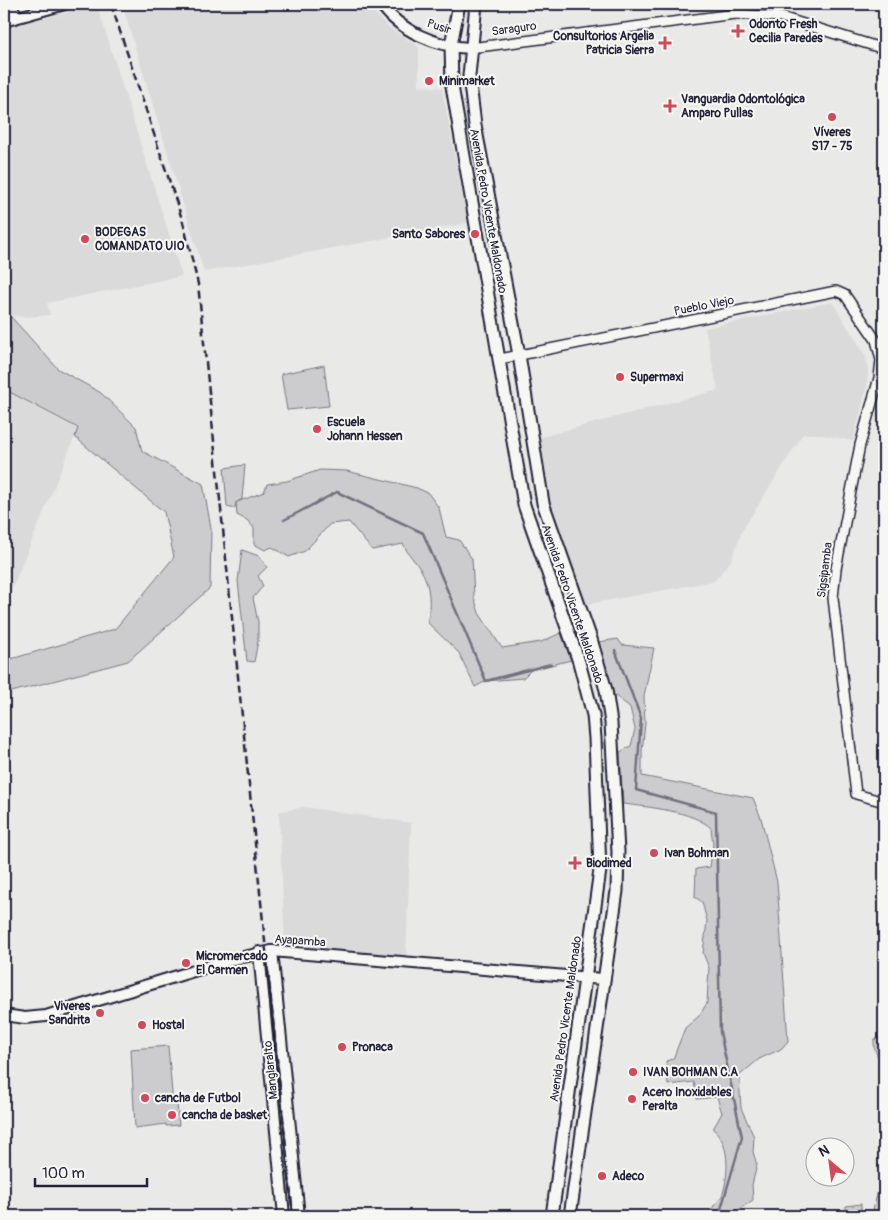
<svg xmlns="http://www.w3.org/2000/svg" width="888" height="1220" font-family="Pangolin,sans-serif">
	<style>
		.built { fill: #dadada }
		.green { fill: #ccccce; stroke: #777784 }
		.lines { fill: none; stroke-linecap: round; stroke-linejoin: round }
		.stream { stroke: #71717f; stroke-width: 2.5 }
		.tertiary-casing { stroke: #22223b; stroke-width: 12 }
		.secondary-casing { stroke: #22223b; stroke-width: 14 }
		.primary-casing { stroke: #22223b; stroke-width: 15 }
		.tertiary { stroke: #f6f6f2; stroke-width: 9 }
		.secondary { stroke: #f6f6f2; stroke-width: 10 }
		.primary { stroke: #f6f6f2; stroke-width: 11 }
		.rail { stroke: #22223b; stroke-width: 2.5; stroke-dasharray: 8 4; stroke-linecap: butt }
		.poi-dot { fill: #d1495b; stroke: #f6f6f2; stroke-width: 2 }
		.labels { text-anchor: middle; dominant-baseline: central; stroke-width: 4; stroke-linejoin: round; paint-order: stroke }
		.poi-label { font-size: 12px; font-weight: bold; fill: #22223b; stroke: #f6f6f2; text-anchor: start }
		.street-label { font-size: 12px; fill: #22223b; stroke: #f6f6f2 }
	</style>
	<rect width="100%" height="100%" fill="#e9e9e7"/>
	<filter id="ink" filterUnits="userSpaceOnUse"><feTurbulence type="fractalNoise" baseFrequency=".02" numOctaves="2"/><feDisplacementMap in="SourceGraphic" scale="10" xChannelSelector="R" yChannelSelector="G"/><feConvolveMatrix kernelMatrix="1 2 1 2 8 2 1 2 1" color-interpolation-filters="sRGB"/></filter>
	<g filter="url(#ink)">
		<!-- built -->
		<g class="built">
			<path d="M122 4H366L387 26 419 47V86L442 88 468 223 204 272Z"/>
			<path d="M97 5 182 276 47 303 50 315 25 317 11 315 4 309V28Z"/>
			<path d="M832 302 866 356 868 372 867 386 853 441 817 434H803L742 531 731 561 714 581 578 606 549 506 537 438 718 390 705 328Z"/>
			<path d="M4 389 78 429 4 608Z"/>
			<path d="M304 807 411 823 406 958 285 947 279 812Z"/>
		</g>
		<!-- green -->
		<g class="green">
			<path d="M4 309 58 369 101 393 136 427 142 451 203 484 211 528 210 588 128 661 4 694V661L115 629 174 557 164 512 75 437 78 428 4 389Z"/>
			<path d="M324 365 329 406 287 410 281 374Z"/>
			<path d="M245 465 242 499 237 502 264 492 267 484 287 481 320 470 347 471 417 488 428 493 439 508 446 537 459 540 472 559 474 597 479 613 502 648 541 642 561 633 571 660 531 670 523 678 486 681 475 687 459 653 428 623C430 605 431 586 421 570 415 561 408 554 403 544L372 550 349 522 330 524 305 551 289 557 272 547 265 550 254 544V528L247 520 237 515 236 502 235 509 227 507 224 468Z"/>
			<path d="M242 550 259 556 267 567 258 576 263 586 253 598 258 622V641L254 662 247 661 238 581Z"/>
			<path d="M883 579H884V662L878 661Z"/>
			<path d="M618 639 622 645 654 648 644 696 645 724 642 751V776L753 798 761 818 777 882 788 1041 781 1049 759 1059 739 1076 741 1108 754 1137 753 1152 757 1165 752 1185 753 1200 731 1215 711 1213C712 1204 721 1201 723 1193 729 1173 730 1142 713 1129L722 1113 717 1097 697 1099 694 1082 668 1085 666 1061 673 1059 685 1028 699 1016 707 1003 709 968 703 953 707 921 702 902 695 897 696 869 710 867 713 844 711 828C693 811 648 807 623 804L620 752 631 746 635 729 630 707 614 695 598 642Z"/>
			<path d="M884 1036V1072L874 1047V1040Z"/>
			<path d="M168 1046 173 1105H177L179 1125 166 1126V1124L135 1128 131 1049Z"/>
			<path d="M883 1172H884V1214L873 1210Z"/>
			<path d="M861 1204V1216H846V1206Z"/>
		</g>
		<g class="lines">
			<!-- stream -->
			<g class="stream">
				<path d="M284 520 337 492 423 533 486 681 551 664"/>
				<path d="M615 650 641 718 636 790 716 812 720 1032 742 1137 719 1216"/>
			</g>
			<defs>
				<g id="tertiary">
					<path d="M470 48 735 14 781 17 884 49"/>
					<path d="M500 359 836 291 845 295 876 340 881 360 879 378 860 445 836 569 833 598 856 794 884 802"/>
				</g>
				<g id="secondary">
					<path d="M381 4C399 31 438 47 470 48"/>
					<path d="M4 10 15 12"/>
					<path d="M4 21 65 4"/>
					<path d="M272 951 299 1216"/>
					<path d="M259 952 284 1216"/>
					<path d="M4 1015 25 1018 46 1016 233 959 272 951 602 979"/>
				</g>
				<g id="primary">
					<path d="M459 4 451 45 452 86 524 505 579 662 593 715 595 738 600 870 552 1216"/>
					<path d="M476 4 469 76 475 125 519 355 543 503 591 639 606 690 611 723 618 852 617 891 570 1216"/>
				</g>
			</defs>
			<!-- tertiary casing -->
			<use href="#tertiary" class="tertiary-casing"/>
			<!-- secondary casing -->
			<use href="#secondary" class="secondary-casing"/>
			<!-- primary casing -->
			<use href="#primary" class="primary-casing"/>
			<!-- tertiary -->
			<use href="#tertiary" class="tertiary"/>
			<!-- secondary -->
			<use href="#secondary" class="secondary"/>
			<!-- primary -->
			<use href="#primary" class="primary"/>
			<!-- rail -->
			<path class="rail" d="M111 4 183 222 198 284 293 1216"/>
		</g>
	</g>
	<!-- markers -->
	<g class="poi-dot">
		<path d="M735.5 23.5h5v5h5v5h-5v5h-5v-5h-5v-5h5z"/>
		<path d="M662.5 35.5h5v5h5v5h-5v5h-5v-5h-5v-5h5z"/>
		<circle cx="429" cy="81" r="5"/>
		<path d="M667.5 98.5h5v5h5v5h-5v5h-5v-5h-5v-5h5z"/>
		<circle cx="832" cy="117" r="5"/>
		<circle cx="475" cy="234" r="5"/>
		<circle cx="85" cy="239" r="5"/>
		<circle cx="620" cy="377" r="5"/>
		<circle cx="317" cy="429" r="5"/>
		<circle cx="654" cy="853" r="5"/>
		<path d="M572.5 855.5h5v5h5v5h-5v5h-5v-5h-5v-5h5z"/>
		<circle cx="186" cy="963" r="5"/>
		<circle cx="100" cy="1013" r="5"/>
		<circle cx="142" cy="1025" r="5"/>
		<circle cx="342" cy="1047" r="5"/>
		<circle cx="633" cy="1072" r="5"/>
		<circle cx="145" cy="1098" r="5"/>
		<circle cx="632" cy="1099" r="5"/>
		<circle cx="172" cy="1115" r="5"/>
		<circle cx="602" cy="1176" r="5"/>
	</g>
	<g class="labels">
		<!-- poi labels -->
		<g class="poi-label">
			<text x="749" y="24">Odonto Fresh<tspan x="749" dy="14">Cecilia Paredes</tspan></text>
			<text x="654" y="36" text-anchor="end">Consultorios Argelia<tspan x="654" dy="14">Patricia Sierra</tspan></text>
			<text x="439" y="81">Minimarket</text>
			<text x="681" y="99">Vanguardia Odontológica<tspan x="681" dy="14">Amparo Pullas</tspan></text>
			<text x="832" y="132" text-anchor="middle">Víveres<tspan x="832" dy="14">S17 - 75</tspan></text>
			<text x="95" y="232">BODEGAS<tspan x="95" dy="14">COMANDATO UIO</tspan></text>
			<text x="465" y="234" text-anchor="end">Santo Sabores</text>
			<text x="630" y="377">Supermaxi</text>
			<text x="327" y="422">Escuela<tspan x="327" dy="14">Johann Hessen</tspan></text>
			<text x="664" y="853">Ivan Bohman</text>
			<text x="586" y="863">Biodimed</text>
			<text x="196" y="956">Micromercado<tspan x="196" dy="14">El Carmen</tspan></text>
			<text x="90" y="1006" text-anchor="end">Viveres<tspan x="90" dy="14">Sandrita</tspan></text>
			<text x="152" y="1025">Hostal</text>
			<text x="352" y="1047">Pronaca</text>
			<text x="643" y="1072">IVAN BOHMAN C.A</text>
			<text x="642" y="1092">Acero Inoxidables<tspan x="642" dy="14">Peralta</tspan></text>
			<text x="155" y="1098">cancha de Futbol</text>
			<text x="182" y="1115">cancha de basket</text>
			<text x="612" y="1176">Adeco</text>
		</g>
		<!-- street labels -->
		<g class="street-label">
			<text transform="translate(439 27) rotate(18)">Pusir</text>
			<text transform="translate(514 29) rotate(-8)">Saraguro</text>
			<text transform="translate(488 211) rotate(80)">Avenida Pedro Vicente Maldonado</text>
			<text transform="translate(704 306) rotate(-11)">Pueblo Viejo</text>
			<text transform="translate(825 570) rotate(-83)">Sigsipamba</text>
			<text transform="translate(572 604) rotate(71)">Avenida Pedro Vicente Maldonado</text>
			<text transform="translate(300 941) rotate(4)">Ayapamba</text>
			<text transform="translate(566 1019) rotate(-82)">Avenida Pedro Vicente Maldonado</text>
			<text transform="translate(271 1070) rotate(-96)">Manglaralto</text>
		</g>
	</g>
	<!-- margin -->
	<rect width="888" height="1220" fill="none" stroke="#f6f6f2" stroke-width="20"/>
	<rect x="10" y="10" width="868" height="1200" fill="none" stroke="#22223b" stroke-width="2" filter="url(#ink)"/>
	<!-- north arrow -->
	<g transform="translate(830 1162) rotate(331)"><circle r="24" fill="#f6f6f2" stroke="#a1a1a9"/>
	<path d="M0-4L9 19L0 12L-9 19Z" fill="#d1495b"/>
	<text y="-8" font-size="14" font-weight="bold" text-anchor="middle" fill="#22223b">N</text>
	</g>
	<!-- scale -->
	<path d="M35 1178v8h112v-8" fill="none" stroke="#22223b" stroke-width="2.5"/>
	<text x="42" y="1178" font-size="15" fill="#22223b" stroke="#f6f6f2" stroke-width="4" paint-order="stroke">100 m</text>
</svg>
